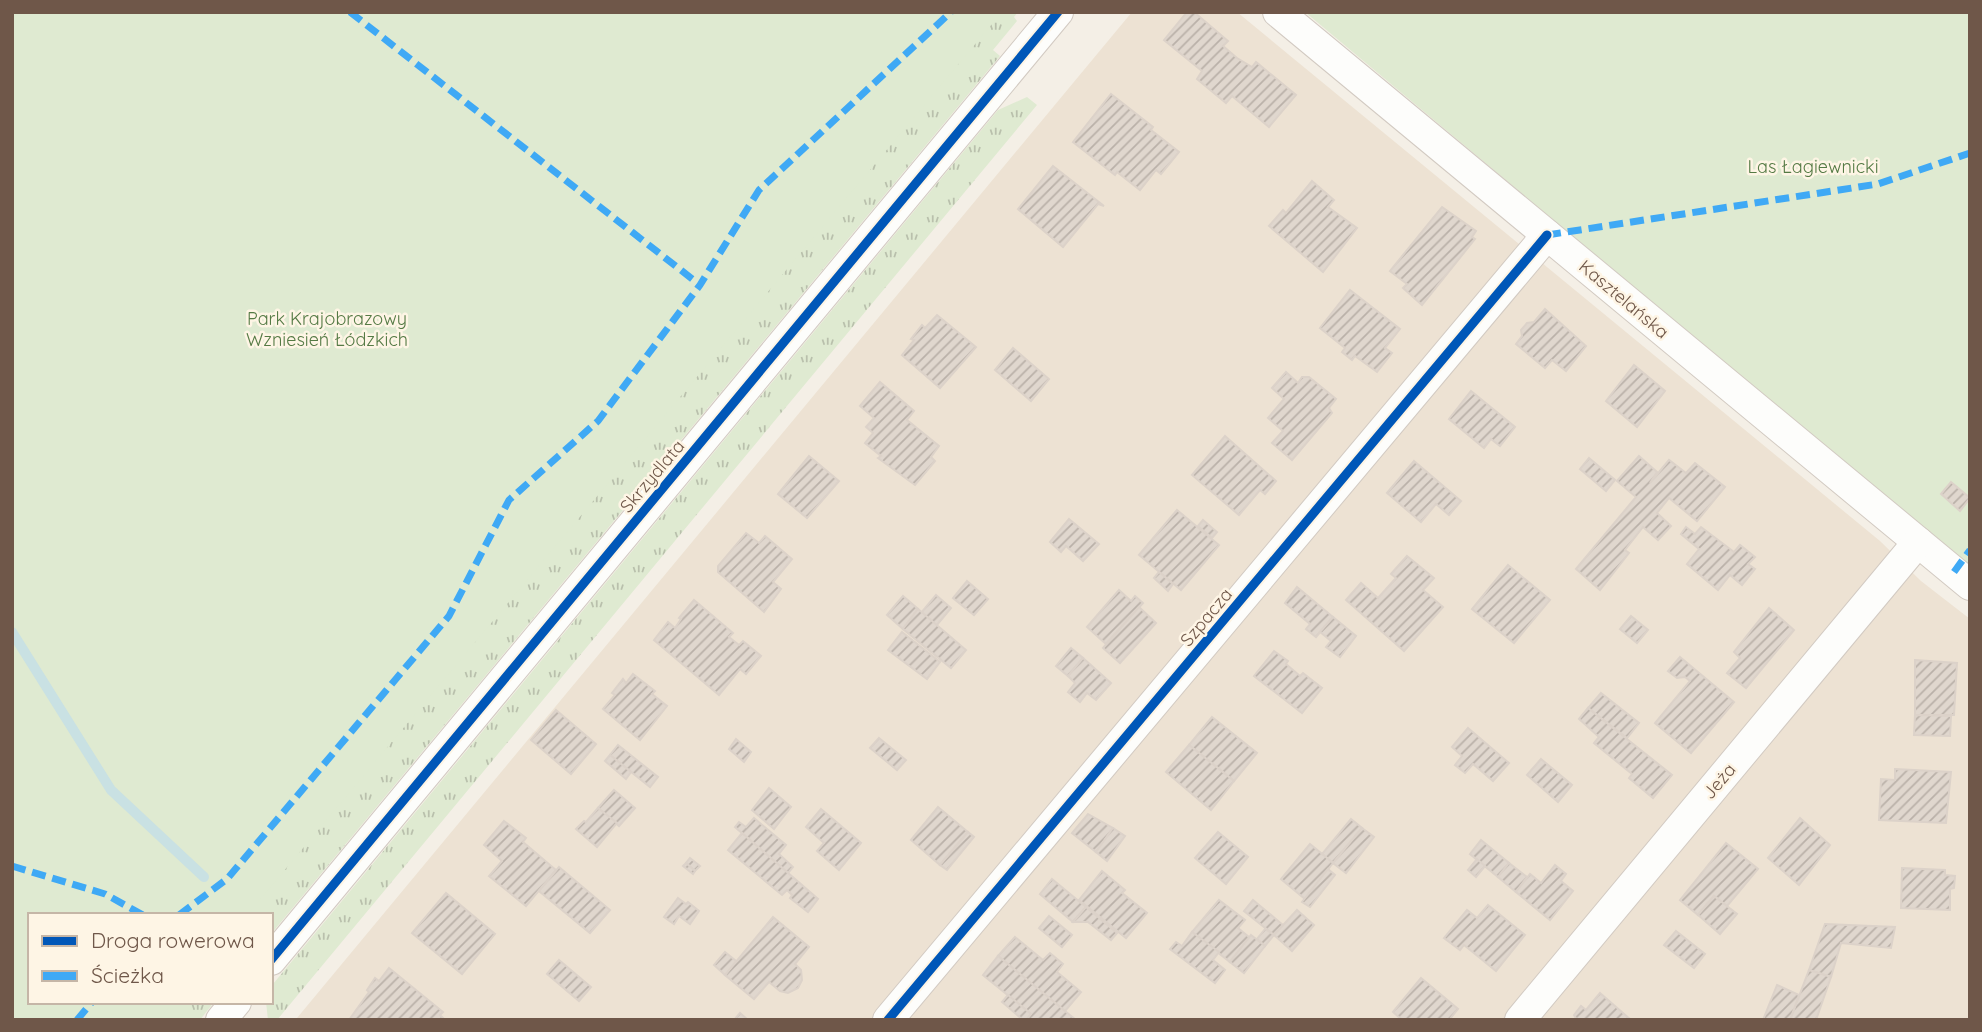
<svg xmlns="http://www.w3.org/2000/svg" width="1982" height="1032" font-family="Quicksand,sans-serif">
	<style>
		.residential { fill: #ede2d3 }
		.grass { fill: url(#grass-tufts) }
		.park { fill: #dfead1 }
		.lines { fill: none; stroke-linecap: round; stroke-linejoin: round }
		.stream { stroke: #c9e1e3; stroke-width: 10 }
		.building { fill: url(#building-hatch); stroke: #dcd2c9; stroke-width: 2 }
		.street-casing { stroke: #d2cac2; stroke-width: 32 }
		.street { stroke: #fdfdfb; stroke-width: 30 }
		.quiet { stroke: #3fa9f5; stroke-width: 7; stroke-dasharray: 14 7; stroke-linecap: butt }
		.cycleway-casing { stroke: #fef5e5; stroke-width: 13 }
		.cycleway { stroke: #0057b8; stroke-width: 9 }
		.labels { text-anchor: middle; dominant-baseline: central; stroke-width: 5; stroke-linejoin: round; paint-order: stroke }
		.park-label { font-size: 18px; fill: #547a44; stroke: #fef5e5 }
		.street-label { font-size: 18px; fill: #6f5749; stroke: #fef5e5 }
	</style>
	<defs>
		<pattern id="grass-tufts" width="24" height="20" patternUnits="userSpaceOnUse" patternTransform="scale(1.75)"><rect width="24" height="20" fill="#dfead1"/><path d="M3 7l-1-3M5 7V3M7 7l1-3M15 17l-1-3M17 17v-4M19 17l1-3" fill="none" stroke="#b9c0ac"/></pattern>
		<pattern id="building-hatch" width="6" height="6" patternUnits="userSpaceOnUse" patternTransform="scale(1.75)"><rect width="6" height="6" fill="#e0d7ce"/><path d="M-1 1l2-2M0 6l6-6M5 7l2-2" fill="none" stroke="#bab1a9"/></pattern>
	</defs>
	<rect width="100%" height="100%" fill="#f4efe6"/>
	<!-- residential -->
	<path class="residential" d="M1132 12H1237L1880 541 1921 581 1970 619V1020L297 1018Z"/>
	<!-- grass -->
	<g class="grass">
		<path d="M989 12H1018L1014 17 1017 21 993 50 1000 56 271 934V915H238Z"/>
		<path d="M1027 97 1037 105 277 1020H268L266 1002H271L273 984 998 110Z"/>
		<path d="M166 1002H214L200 1020H152Z"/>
	</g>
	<!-- park -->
	<g class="park">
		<path d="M12 12H1002L247 915H30V1002H173L159 1020H12Z"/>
		<path d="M1305 12H1970V569Z"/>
	</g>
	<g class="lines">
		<!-- stream -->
		<path class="stream" d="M12 632 111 790 204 877"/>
	</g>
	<!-- building -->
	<g class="building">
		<path d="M1187 12H1194L1228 41 1223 46 1237 58 1252 67 1256 62 1296 95 1269 127 1232 96 1226 103 1197 79 1202 71 1164 40Z"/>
		<path d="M1111 94 1153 127 1151 130 1179 152 1161 174 1156 170 1140 190 1117 172 1115 175 1073 142Z"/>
		<path d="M1053 166 1104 206 1098 204 1063 247 1018 209Z"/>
		<path d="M1312 181 1334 200 1328 207 1357 228 1323 272 1269 226 1283 210 1286 213Z"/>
		<path d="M1442 207 1476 231 1472 237 1475 239 1422 305 1403 288 1407 284 1390 271Z"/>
		<path d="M1350 290 1400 329 1385 348 1392 353 1377 372 1355 356 1352 360 1342 352 1345 348 1320 328Z"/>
		<path d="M1545 309 1586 346 1566 371 1552 360 1545 368 1516 344 1522 336 1521 330 1527 323 1534 322Z"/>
		<path d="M937 315 976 347 940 388 902 355 914 340 911 339 922 325 925 328Z"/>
		<path d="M1013 348 1049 379 1031 401 995 370Z"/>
		<path d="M1634 365 1665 391 1637 427 1606 401Z"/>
		<path d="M1286 372 1298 383 1302 377H1309L1336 399 1329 408 1332 413 1292 460 1272 443 1283 431 1268 418 1284 399 1272 388Z"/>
		<path d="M880 382 914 411 907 420 939 446 931 457 935 461 915 485 878 458 881 456 865 443 873 433 866 427 874 418 860 406Z"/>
		<path d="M1471 391 1515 427 1500 446 1491 439 1484 448 1449 419Z"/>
		<path d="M1225 436 1276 481 1265 494 1260 490 1239 515 1192 475Z"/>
		<path d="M809 456 839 481 807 518 778 494Z"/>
		<path d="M1639 456 1657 472 1650 483 1669 460 1686 473 1695 463 1725 487 1697 521 1669 498 1657 513 1671 526 1658 540 1643 527 1625 550 1629 553 1600 590 1576 569 1636 497 1617 481Z"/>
		<path d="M1589 458 1615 480 1606 491 1580 469Z"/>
		<path d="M1414 461 1461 501 1449 515 1436 504 1421 522 1387 493Z"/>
		<path d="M1951 482 1970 498 1960 511 1941 494Z"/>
		<path d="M1177 510 1219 545 1181 590 1139 555Z"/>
		<path d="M1069 519 1099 544 1083 561 1066 546 1061 552 1050 542Z"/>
		<path d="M1203 520 1217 532 1212 538 1198 526Z"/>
		<path d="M1686 527 1695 534 1701 527 1734 552 1740 545 1755 557 1748 564 1755 569 1742 585 1730 575 1718 590 1687 564 1699 549 1681 534Z"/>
		<path d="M746 533 759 543 765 536 792 559 773 582 781 589 764 612 718 572V566Z"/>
		<path d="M1407 556 1434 578 1423 590 1443 607 1404 651 1346 600 1361 583 1378 598 1396 578 1391 574Z"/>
		<path d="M1508 565 1550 600 1514 643 1472 609Z"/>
		<path d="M1159 572 1173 584 1168 591 1154 578Z"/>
		<path d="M967 581 988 599 974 615 953 598Z"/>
		<path d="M1297 587 1333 617 1316 637 1306 629 1310 624 1285 603Z"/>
		<path d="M1119 590 1131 601 1135 596 1143 603 1106 644 1087 627Z"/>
		<path d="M936 595 951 608 936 626 921 613Z"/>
		<path d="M903 596 918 609 903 629 887 615Z"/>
		<path d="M694 600 733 633 729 637 739 645 743 641 761 656 746 674 740 669 719 695 654 640 668 622 675 628 681 619 679 618Z"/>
		<path d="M1139 607 1156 623 1120 663 1103 648Z"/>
		<path d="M1769 608 1794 630 1746 688 1727 673 1740 658 1734 652Z"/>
		<path d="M918 609 966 650 951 668 903 629Z"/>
		<path d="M1631 616 1648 630 1637 643 1620 629Z"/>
		<path d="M1333 617 1356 636 1340 657 1326 647 1331 641 1320 632Z"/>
		<path d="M902 632 940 662 927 679 888 650Z"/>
		<path d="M1071 648 1083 658 1068 676 1056 666Z"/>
		<path d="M1274 651 1288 661 1286 664 1300 676 1303 673 1322 688 1302 713 1254 676Z"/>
		<path d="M1680 657 1734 702 1691 753 1655 723 1690 681 1685 677 1677 678 1668 671Z"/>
		<path d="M1083 658 1111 683 1096 700 1087 693 1080 702 1068 692 1075 683 1068 676Z"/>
		<path d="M1915 660 1957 663 1954 715H1915Z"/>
		<path d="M633 674 655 691 652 694 667 706 640 740 603 709 615 695 612 693 623 679 626 683Z"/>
		<path d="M1601 693 1639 723 1627 738 1588 708Z"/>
		<path d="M1588 708 1672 775 1653 798 1629 778 1632 774 1594 743 1599 737 1579 719Z"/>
		<path d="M556 710 596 744 571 774 531 740Z"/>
		<path d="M1915 715 1951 716 1950 736 1914 735Z"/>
		<path d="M1212 717 1257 753 1234 781 1189 745Z"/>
		<path d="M1468 728 1509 763 1493 781 1473 764 1465 773 1455 765 1462 756 1452 747Z"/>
		<path d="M879 738 906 760 897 770 870 748Z"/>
		<path d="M736 739 751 752 744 762 729 749Z"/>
		<path d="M618 745 658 777 650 787 610 755Z"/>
		<path d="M1189 745 1234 781 1211 810 1166 772Z"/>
		<path d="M610 755 631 772 626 779 605 761Z"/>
		<path d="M1541 759 1572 785 1558 802 1527 775Z"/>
		<path d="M1895 769 1951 772 1946 823 1879 820 1881 779 1895 780Z"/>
		<path d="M769 788 791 807 774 829 752 810Z"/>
		<path d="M614 790 635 808 619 826 598 808Z"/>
		<path d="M938 807 968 832 940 865 911 840Z"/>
		<path d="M598 808 617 823 597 847 576 829 584 821 586 822Z"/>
		<path d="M821 809 861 843 839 870 817 851 824 843 806 827Z"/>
		<path d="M1088 814 1113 828 1096 852 1072 833Z"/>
		<path d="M754 818 786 845 779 854 793 867 788 873 735 827 739 822 746 827Z"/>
		<path d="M1800 818 1830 845 1799 885 1768 858Z"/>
		<path d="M1351 819 1362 828 1333 863 1322 854Z"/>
		<path d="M504 821 526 838 523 842 556 870 526 906 489 876 502 861 484 845Z"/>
		<path d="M1113 828 1125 836 1107 861 1096 852Z"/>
		<path d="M1362 828 1374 837 1346 873 1333 863Z"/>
		<path d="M968 832 974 837 947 870 940 865Z"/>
		<path d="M1218 832 1248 857 1226 884 1195 858Z"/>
		<path d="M742 833 818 899 808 912 790 898 792 895 787 890 782 895 728 850Z"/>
		<path d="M1481 840 1509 863 1498 877 1470 854Z"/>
		<path d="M1726 843 1758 869 1727 906 1714 896 1698 915 1680 900Z"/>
		<path d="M1310 844 1333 863 1305 899 1281 879Z"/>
		<path d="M690 858 700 866 695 871 686 863Z"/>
		<path d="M1477 859 1485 866 1476 877 1468 870Z"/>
		<path d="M686 863 695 871 693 874 683 866Z"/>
		<path d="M1509 863 1527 877 1516 892 1498 877Z"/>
		<path d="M1555 865 1566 874 1561 881 1573 891 1550 920 1516 892 1530 874 1541 883Z"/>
		<path d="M559 867 610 910 590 933 539 891Z"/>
		<path d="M1902 868 1945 870V875L1955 876 1954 888 1950 889V910L1901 908Z"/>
		<path d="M1328 869 1335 875 1310 907 1302 902Z"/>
		<path d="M1102 871 1125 890 1122 893 1147 913 1126 938 1079 900Z"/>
		<path d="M1052 879 1086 907 1073 922 1040 894Z"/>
		<path d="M446 893 495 934 462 974 412 933Z"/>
		<path d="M1714 896 1737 914 1720 934 1698 915Z"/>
		<path d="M678 898 686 904 688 902 699 911 690 924 679 916 674 924 664 917Z"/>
		<path d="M1219 900 1245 920 1238 928 1250 938 1230 962 1192 932Z"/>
		<path d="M1253 900 1283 925 1274 935 1244 911Z"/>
		<path d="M1488 905 1525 935 1496 971 1464 945 1460 950 1444 938 1467 910 1477 918Z"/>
		<path d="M1086 907 1117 933 1111 940 1088 922H1073Z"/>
		<path d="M1297 910 1314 925 1292 951 1274 935Z"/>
		<path d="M1049 916 1072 935 1062 947 1039 928Z"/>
		<path d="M773 917 809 947 795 964 801 970 802 980 798 988 788 993 780 991 769 982 754 999 725 975Z"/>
		<path d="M1825 924 1895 927 1891 948 1841 943 1831 977 1809 970Z"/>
		<path d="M1265 929 1274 935 1265 946 1257 939Z"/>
		<path d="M1676 931 1705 954 1694 968 1664 945Z"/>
		<path d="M1192 932 1219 952 1213 960 1225 970 1215 983 1170 949 1176 942 1182 946Z"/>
		<path d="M1251 935 1265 946 1244 973 1230 962Z"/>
		<path d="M1015 937 1043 960 1050 953 1063 964 1057 972 1081 992 1065 1011 998 956Z"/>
		<path d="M725 952 736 961 725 975 714 965Z"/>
		<path d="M998 956 1065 1011 1076 1020H1026L1031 1014 983 975Z"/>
		<path d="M559 960 591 987 579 1001 547 974Z"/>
		<path d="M389 968 443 1012 440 1015 445 1020H349L369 992 367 990 375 978 379 981Z"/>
		<path d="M1809 970 1831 977 1816 1020H1790Z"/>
		<path d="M1421 978 1458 1009 1449 1020H1402L1393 1012Z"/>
		<path d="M1777 985 1799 995 1790 1020H1763Z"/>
		<path d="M1600 993 1631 1020H1577L1574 1015 1581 1006 1586 1010Z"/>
		<path d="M1008 995 1031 1014 1026 1020H1023L1002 1002Z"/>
		<path d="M740 1013 748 1020H734Z"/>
	</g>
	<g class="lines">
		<defs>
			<g id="street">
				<path d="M1278 12 1970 585"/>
				<path d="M271 960 1058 12"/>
				<path d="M221 1020 236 1002"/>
				<path d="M888 1020 1547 235"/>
				<path d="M1520 1020 1918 542"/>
			</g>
		</defs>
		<!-- street casing -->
		<use href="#street" class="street-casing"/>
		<!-- street -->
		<use href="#street" class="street"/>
		<!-- quiet -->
		<g class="quiet">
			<path d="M350 12 700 285"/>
			<path d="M1547 235 1878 184 1970 153"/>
			<path d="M1954 572 1970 550"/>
			<path d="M12 866 105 894 143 915"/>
			<path d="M179 915 227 879 449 616 509 500 598 421 700 285 759 190 951 12"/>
			<path d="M77 1020 92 1002"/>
		</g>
		<defs>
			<g id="cycleway">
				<path d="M271 960 1058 12"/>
				<path d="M888 1020 1547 235"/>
			</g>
		</defs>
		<!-- cycleway casing -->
		<use href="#cycleway" class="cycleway-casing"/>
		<!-- cycleway -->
		<use href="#cycleway" class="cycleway"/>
	</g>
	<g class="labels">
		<!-- park labels -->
		<g class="park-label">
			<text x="1813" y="166">Las Łagiewnicki</text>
			<text x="327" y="318">Park Krajobrazowy<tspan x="327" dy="21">Wzniesień Łódzkich</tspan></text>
		</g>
		<!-- street labels -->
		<g class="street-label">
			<text transform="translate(1624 299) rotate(40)">Kasztelańska</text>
			<text transform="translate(652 476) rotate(-50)">Skrzydlata</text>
			<text transform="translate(1206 617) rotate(-50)">Szpacza</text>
			<text transform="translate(1719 781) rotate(-50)">Jeża</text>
		</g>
	</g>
	<!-- border -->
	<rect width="1982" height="1032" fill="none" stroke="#6f5749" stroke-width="28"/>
	<!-- legend -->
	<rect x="28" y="913" width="245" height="91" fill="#fef5e5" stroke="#c5b6a7" stroke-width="2"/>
	<rect x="42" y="936" width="35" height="10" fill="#0057b8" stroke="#c5b6a7" stroke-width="2"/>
	<text x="91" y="948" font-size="21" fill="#6f5749">Droga rowerowa</text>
	<rect x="42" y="971" width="35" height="10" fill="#3fa9f5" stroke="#c5b6a7" stroke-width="2"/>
	<text x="91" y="983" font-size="21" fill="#6f5749">Ścieżka</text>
</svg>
